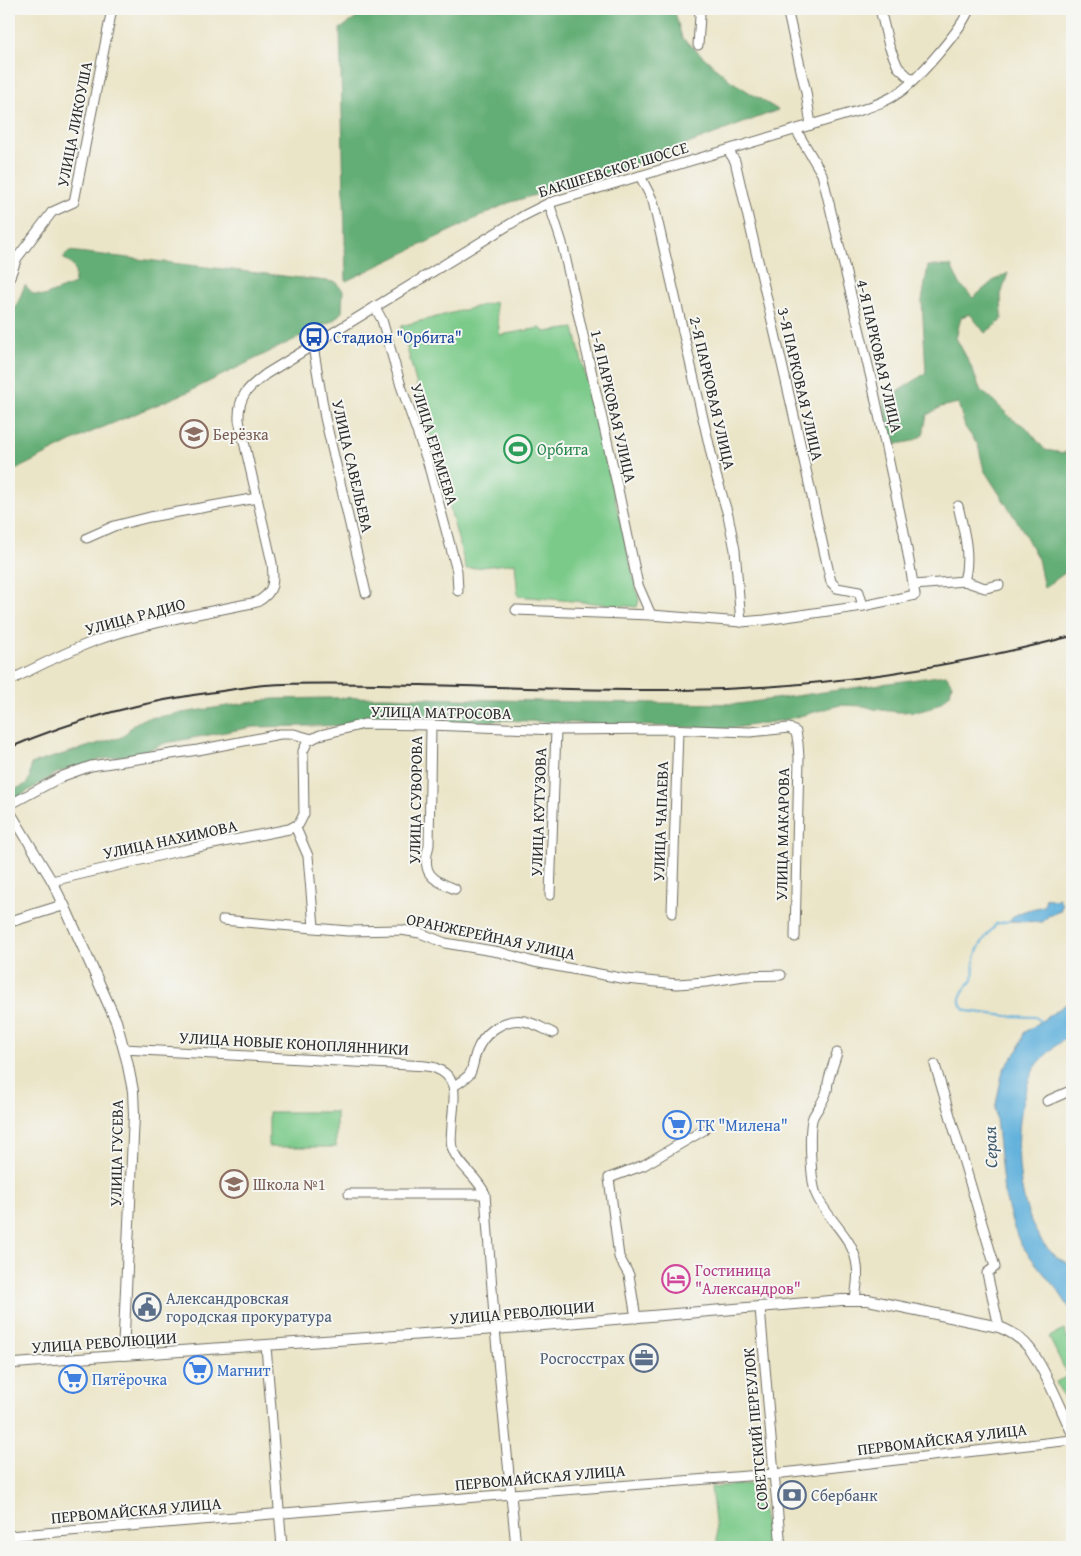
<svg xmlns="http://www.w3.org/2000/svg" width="1081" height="1556" font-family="'Gentium Book Plus',serif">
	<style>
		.green { fill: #7bca8a; stroke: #537a5a }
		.forest { fill: #64ae76; stroke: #486c50 }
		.water { fill: #61b1dc; stroke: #466e84 }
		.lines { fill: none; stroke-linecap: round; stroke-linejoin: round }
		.stream { stroke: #61b1dc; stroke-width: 2 }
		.minor-casing { stroke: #6e6c62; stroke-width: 11 }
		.major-casing { stroke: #6e6c62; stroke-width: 12 }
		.minor { stroke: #fff; stroke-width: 9 }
		.major { stroke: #fff; stroke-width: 10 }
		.rail { stroke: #2b2b2b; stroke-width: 2 }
		.labels { text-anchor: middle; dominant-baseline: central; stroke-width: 4; stroke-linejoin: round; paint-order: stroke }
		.street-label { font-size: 16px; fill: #2b2b2b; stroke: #f6f6f2 }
		.transit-label { font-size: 16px; fill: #164399; stroke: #f6f6f2; text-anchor: start }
		.education-label { font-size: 16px; fill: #785e54; stroke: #f6f6f2; text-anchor: start }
		.leisure-label { font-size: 16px; fill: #27864d; stroke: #f6f6f2; text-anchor: start }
		.shop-label { font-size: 16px; fill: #366cbe; stroke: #f6f6f2; text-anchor: start }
		.hotel-label { font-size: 16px; fill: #b23c85; stroke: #f6f6f2; text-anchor: start }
		.service-label { font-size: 16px; fill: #4e5e75; stroke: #f6f6f2; text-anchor: start }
		.water-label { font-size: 18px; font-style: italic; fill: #3e5a69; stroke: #f6f6f2 }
	</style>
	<rect width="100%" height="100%" fill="#f6f6f2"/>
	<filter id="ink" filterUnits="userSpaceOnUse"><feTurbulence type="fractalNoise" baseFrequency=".02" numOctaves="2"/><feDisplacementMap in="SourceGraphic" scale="10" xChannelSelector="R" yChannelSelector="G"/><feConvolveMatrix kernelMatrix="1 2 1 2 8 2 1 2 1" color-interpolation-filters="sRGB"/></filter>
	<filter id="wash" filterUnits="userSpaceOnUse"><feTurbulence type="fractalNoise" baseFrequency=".0096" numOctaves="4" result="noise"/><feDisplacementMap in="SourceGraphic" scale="20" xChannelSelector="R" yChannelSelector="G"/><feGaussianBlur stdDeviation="1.12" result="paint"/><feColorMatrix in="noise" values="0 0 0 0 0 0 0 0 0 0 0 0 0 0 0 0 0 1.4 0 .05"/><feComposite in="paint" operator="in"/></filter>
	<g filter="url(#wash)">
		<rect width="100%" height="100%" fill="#ebe5c8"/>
		<!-- green -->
		<g class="green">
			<path d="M495 302 500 335 540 328 545 332 574 328 639 600 637 607 518 596 515 563 466 569 401 326Z"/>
			<rect x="269" y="1112" width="67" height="35"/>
			<path d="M1064 1330 1072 1347V1369L1066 1372 1049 1337Z"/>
			<path d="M1072 1374V1414L1056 1382Z"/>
			<path d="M758 1483 769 1547H718L711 1487Z"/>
		</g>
		<!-- forest -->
		<g class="forest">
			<path d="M370 9H674L682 38 731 81 778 110 616 171 508 203 346 281 340 29Z"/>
			<path d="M69 251 335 282 343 290 342 312 334 320 190 391 87 434 9 473V324L25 285 33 294 44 296 74 284C77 270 75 266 63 258Z"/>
			<path d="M928 266H951L960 284 973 298 993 281 1008 273 1001 295 1002 320 985 333 970 314 961 317 956 338 969 362 981 391 992 399 1012 419 1026 427 1045 450 1064 453 1072 449V570H1069L1044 588 1038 559 1022 529 984 470 978 445 965 427 958 403 941 407 927 415 923 435 913 441 892 445 883 401 926 373 922 301Z"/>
			<path d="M946 675 952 684 950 694 941 702 931 708 920 711 898 712 874 709 864 706 840 705 785 720 728 729 501 720 467 723 253 727 165 743 144 752 98 760 91 766 80 765 68 769 57 773 15 799 9 794V791C29 784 29 786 31 764L113 739C123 739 126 733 132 726 135 723 139 721 143 719L273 699 383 697 578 702 738 704Z"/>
		</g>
		<!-- water -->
		<g class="water">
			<path d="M1046 898 1055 900 1059 898 1062 905 1060 911 1048 916 1043 922 1009 921C1017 911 1032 909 1044 906Z"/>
			<path d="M1072 1000V1032C1061 1042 1038 1059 1032 1073 1009 1122 1011 1244 1072 1265V1312L1059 1292 1033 1260 1020 1243 1014 1228 1004 1193 995 1109 1003 1070 1019 1049 1024 1033Z"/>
		</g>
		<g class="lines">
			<!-- stream -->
			<path class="stream" d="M1009 921 996 924C989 934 979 943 976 955 973 963 974 972 973 980 964 988 952 1003 967 1011L1007 1016 1036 1017 1042 1023"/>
		</g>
	</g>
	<g filter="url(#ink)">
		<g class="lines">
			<defs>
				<g id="minor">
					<path d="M787 9 806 92 811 125"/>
					<path d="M880 9 889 46 898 67 913 81"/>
					<path d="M698 45 700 16 699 9"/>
					<path d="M728 150 735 161 794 416 831 582 837 588 859 592 863 606"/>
					<path d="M640 176 653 201 716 475 728 515 735 550 741 622"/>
					<path d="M549 203 562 243 616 480 638 585 651 615"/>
					<path d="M9 279 17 258 52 212 74 202 112 9"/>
					<path d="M375 307 382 320 401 386 428 463 457 571 458 591"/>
					<path d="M313 346 325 418 366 593"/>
					<path d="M958 506C964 531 971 556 964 581"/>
					<path d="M87 538 114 526 150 517 257 498"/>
					<path d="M914 585 964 581 985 588 999 585"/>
					<path d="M516 610 651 615 741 622 765 620 863 606 915 595 904 532 871 378 822 174 796 130"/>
					<path d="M9 681C36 667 64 653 92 642 143 623 204 613 257 602 275 592 274 581 272 563L239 420C238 395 248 388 266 374L525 215 549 203 861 110C875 105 888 101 900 92 917 80 963 28 969 9"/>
					<path d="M431 725 429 845C421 873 431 880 455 889"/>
					<path d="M9 805 63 776 91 766 198 750 280 734H294L312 739"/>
					<path d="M9 810 52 881 64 905"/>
					<path d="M52 881 183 850 289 829 295 826"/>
					<path d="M550 895 556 730"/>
					<path d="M672 913 678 730"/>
					<path d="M223 920 348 931 401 930 420 933 445 943 499 952 534 962 626 979 677 984 706 982 744 976 781 975"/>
					<path d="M314 927 308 856 295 826 299 824 304 814 303 751 308 741 320 735 364 724 431 725 556 730 665 729 750 732 789 728 796 732 798 743 799 758 795 937"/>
					<path d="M124 1049 409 1065C417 1066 427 1065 435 1068 462 1078 453 1102 452 1124 452 1131 450 1140 452 1147 458 1166 478 1177 485 1194L495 1329 516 1547"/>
					<path d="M837 1053C834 1063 830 1073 828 1083 827 1085 828 1088 827 1090 825 1100 817 1109 813 1117 808 1129 811 1182 816 1194 826 1219 854 1237 857 1266 859 1278 856 1289 855 1300"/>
					<path d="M935 1065 995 1267 987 1273 999 1327"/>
					<path d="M454 1086C476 1072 469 1075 476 1053 483 1033 503 1018 524 1021 534 1023 544 1029 553 1033"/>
					<path d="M1047 1101 1072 1090"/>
					<path d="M349 1194H485"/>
					<path d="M760 1308 774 1474 781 1547"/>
					<path d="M636 1318 629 1275 619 1257 609 1178 644 1165 704 1130"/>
					<path d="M266 1346 282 1547"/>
					<path d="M9 1364 123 1355"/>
					<path d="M9 1536 512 1494 774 1474 1072 1440"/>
				</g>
				<path id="major" d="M9 922 64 905 116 1021 127 1061 133 1091 134 1115 123 1355 495 1329 842 1300H868L999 1327C1010 1331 1022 1339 1030 1349 1046 1371 1060 1407 1072 1432"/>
			</defs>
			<!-- minor casing -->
			<use href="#minor" class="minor-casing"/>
			<!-- major casing -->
			<use href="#major" class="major-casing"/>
			<!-- minor -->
			<use href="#minor" class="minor"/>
			<!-- major -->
			<use href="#major" class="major"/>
			<!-- rail -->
			<path class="rail" d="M9 748C77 718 149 700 222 691 237 689 251 686 265 685 316 682 371 684 422 685 509 687 595 691 682 690 814 689 945 669 1072 636"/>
		</g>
	</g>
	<!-- icons -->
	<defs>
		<symbol id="bus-ring" viewBox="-11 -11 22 22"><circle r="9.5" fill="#f6f6f2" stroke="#1a4fb4" stroke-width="1.5"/><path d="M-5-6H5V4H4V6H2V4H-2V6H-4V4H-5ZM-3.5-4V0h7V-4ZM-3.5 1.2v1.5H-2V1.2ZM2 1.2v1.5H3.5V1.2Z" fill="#1a4fb4"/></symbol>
		<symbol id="school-ring" viewBox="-11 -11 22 22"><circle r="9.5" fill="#f6f6f2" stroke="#8d6e63" stroke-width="1.5"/><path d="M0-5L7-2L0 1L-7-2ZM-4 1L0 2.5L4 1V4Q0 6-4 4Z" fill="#8d6e63"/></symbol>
		<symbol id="stadium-ring" viewBox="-11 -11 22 22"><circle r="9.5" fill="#f6f6f2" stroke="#2e9e5b" stroke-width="1.5"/><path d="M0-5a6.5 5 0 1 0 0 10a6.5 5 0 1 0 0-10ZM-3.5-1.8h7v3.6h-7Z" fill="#2e9e5b"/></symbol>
		<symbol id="supermarket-ring" viewBox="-11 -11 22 22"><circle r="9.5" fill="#f6f6f2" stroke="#3f7fe0" stroke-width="1.5"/><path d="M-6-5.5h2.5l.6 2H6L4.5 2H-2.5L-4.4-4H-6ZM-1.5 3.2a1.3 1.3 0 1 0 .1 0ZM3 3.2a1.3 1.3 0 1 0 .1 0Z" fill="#3f7fe0"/></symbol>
		<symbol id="hotel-ring" viewBox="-11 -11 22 22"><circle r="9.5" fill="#f6f6f2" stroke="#d1479c" stroke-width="1.5"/><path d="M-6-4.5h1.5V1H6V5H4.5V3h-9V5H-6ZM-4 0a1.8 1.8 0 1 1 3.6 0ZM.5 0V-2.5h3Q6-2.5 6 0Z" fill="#d1479c"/></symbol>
		<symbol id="civic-ring" viewBox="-11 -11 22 22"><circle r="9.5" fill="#f6f6f2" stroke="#5c6f8a" stroke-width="1.5"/><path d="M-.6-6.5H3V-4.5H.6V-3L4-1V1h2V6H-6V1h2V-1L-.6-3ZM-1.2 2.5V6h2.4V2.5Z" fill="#5c6f8a"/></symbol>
		<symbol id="office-ring" viewBox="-11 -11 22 22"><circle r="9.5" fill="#f6f6f2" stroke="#5c6f8a" stroke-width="1.5"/><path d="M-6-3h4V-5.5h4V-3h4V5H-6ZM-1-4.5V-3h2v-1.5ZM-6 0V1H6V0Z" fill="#5c6f8a"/></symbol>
		<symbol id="bank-ring" viewBox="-11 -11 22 22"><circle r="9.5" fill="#f6f6f2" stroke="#5c6f8a" stroke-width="1.5"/><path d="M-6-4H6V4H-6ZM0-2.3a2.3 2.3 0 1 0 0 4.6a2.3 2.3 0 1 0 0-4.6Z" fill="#5c6f8a"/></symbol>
	</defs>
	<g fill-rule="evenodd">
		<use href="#bus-ring" x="298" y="321" width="32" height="32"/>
		<use href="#school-ring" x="178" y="418" width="32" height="32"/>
		<use href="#stadium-ring" x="502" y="433" width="32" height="32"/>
		<use href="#supermarket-ring" x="661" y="1109" width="32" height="32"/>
		<use href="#school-ring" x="218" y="1168" width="32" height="32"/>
		<use href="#hotel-ring" x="660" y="1263" width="32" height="32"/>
		<use href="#civic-ring" x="131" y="1291" width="32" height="32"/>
		<use href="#office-ring" x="628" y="1342" width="32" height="32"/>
		<use href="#supermarket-ring" x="182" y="1354" width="32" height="32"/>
		<use href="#supermarket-ring" x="57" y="1363" width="32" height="32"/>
		<use href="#bank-ring" x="776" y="1479" width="32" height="32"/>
	</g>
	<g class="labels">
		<!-- street labels -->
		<g class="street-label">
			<text transform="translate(74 124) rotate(-79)">УЛИЦА ЛИКОУША</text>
			<text transform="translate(613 169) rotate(-17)">БАКШЕЕВСКОЕ ШОССЕ</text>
			<text transform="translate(880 356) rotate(77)">4-Я ПАРКОВАЯ УЛИЦА</text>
			<text transform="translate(801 384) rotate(77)">3-Я ПАРКОВАЯ УЛИЦА</text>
			<text transform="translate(713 393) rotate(77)">2-Я ПАРКОВАЯ УЛИЦА</text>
			<text transform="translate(614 406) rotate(77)">1-Я ПАРКОВАЯ УЛИЦА</text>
			<text transform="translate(435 444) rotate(73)">УЛИЦА ЕРЕМЕЕВА</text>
			<text transform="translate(353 466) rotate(77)">УЛИЦА САВЕЛЬЕВА</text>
			<text transform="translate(135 616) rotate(-15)">УЛИЦА РАДИО</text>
			<text transform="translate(441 712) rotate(1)">УЛИЦА МАТРОСОВА</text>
			<text transform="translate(415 800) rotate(-89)">УЛИЦА СУВОРОВА</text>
			<text transform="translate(538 812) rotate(-88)">УЛИЦА КУТУЗОВА</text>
			<text transform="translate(660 821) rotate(-88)">УЛИЦА ЧАПАЕВА</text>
			<text transform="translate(782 834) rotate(-89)">УЛИЦА МАКАРОВА</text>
			<text transform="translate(170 839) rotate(-12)">УЛИЦА НАХИМОВА</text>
			<text transform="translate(491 936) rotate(12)">ОРАНЖЕРЕЙНАЯ УЛИЦА</text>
			<text transform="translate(294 1043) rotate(3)">УЛИЦА НОВЫЕ КОНОПЛЯННИКИ</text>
			<text transform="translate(116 1153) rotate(-89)">УЛИЦА ГУСЕВА</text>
			<text transform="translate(522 1312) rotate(-5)">УЛИЦА РЕВОЛЮЦИИ</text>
			<text transform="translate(104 1342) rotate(-4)">УЛИЦА РЕВОЛЮЦИИ</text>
			<text transform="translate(755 1429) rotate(-95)">СОВЕТСКИЙ ПЕРЕУЛОК</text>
			<text transform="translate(942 1439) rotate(-7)">ПЕРВОМАЙСКАЯ УЛИЦА</text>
			<text transform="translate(540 1477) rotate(-5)">ПЕРВОМАЙСКАЯ УЛИЦА</text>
			<text transform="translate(136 1510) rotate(-5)">ПЕРВОМАЙСКАЯ УЛИЦА</text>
		</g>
		<!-- transit labels -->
		<g class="transit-label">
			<text x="333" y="337">Стадион "Орбита"</text>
		</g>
		<!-- education labels -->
		<g class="education-label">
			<text x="213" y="434">Берёзка</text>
			<text x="253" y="1184">Школа №1</text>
		</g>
		<!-- leisure labels -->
		<g class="leisure-label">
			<text x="537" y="449">Орбита</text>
		</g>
		<!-- shop labels -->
		<g class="shop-label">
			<text x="696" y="1125">ТК "Милена"</text>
			<text x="217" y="1370">Магнит</text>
			<text x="92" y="1379">Пятёрочка</text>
		</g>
		<!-- hotel labels -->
		<g class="hotel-label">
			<text x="695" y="1270">Гостиница<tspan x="695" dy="18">"Александров"</tspan></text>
		</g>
		<!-- service labels -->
		<g class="service-label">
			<text x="166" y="1298">Александровская<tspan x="166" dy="18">городская прокуратура</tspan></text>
			<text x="625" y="1358" text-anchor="end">Росгосстрах</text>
			<text x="811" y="1495">Сбербанк</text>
		</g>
		<!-- water labels -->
		<g class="water-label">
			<text transform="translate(990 1147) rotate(-92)">Серая</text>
		</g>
	</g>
	<!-- margin -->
	<rect width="1081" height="1556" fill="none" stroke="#f6f6f2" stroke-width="30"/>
</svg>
